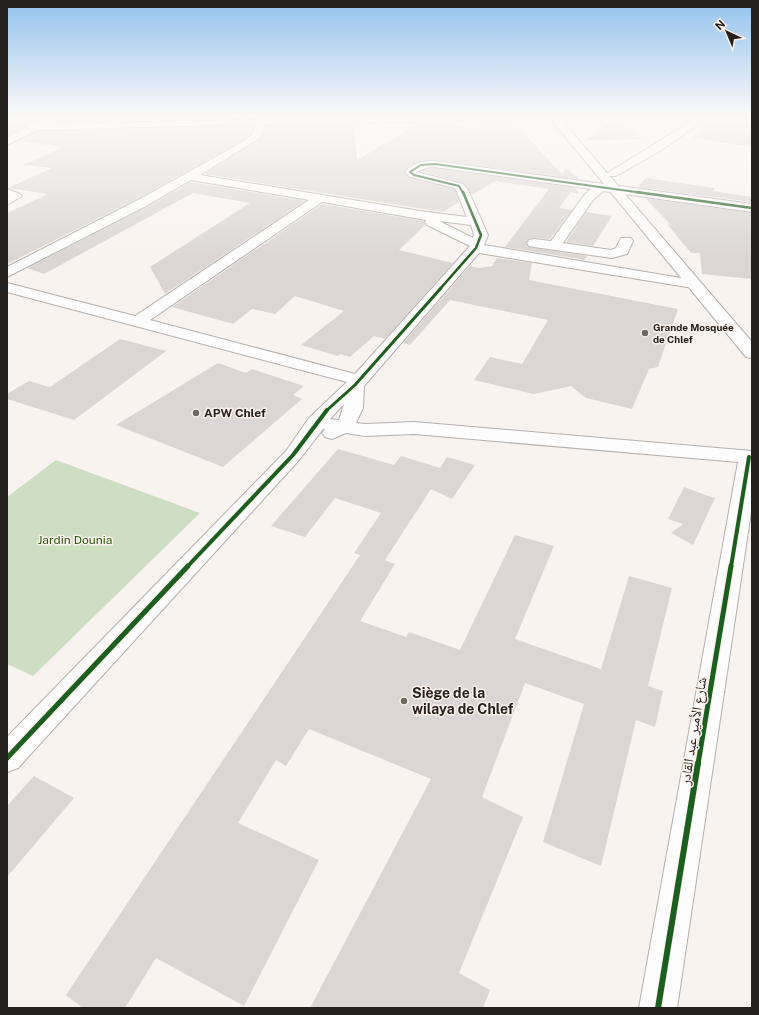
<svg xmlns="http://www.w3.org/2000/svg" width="759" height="1015" font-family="'Public Sans','Noto Naskh Arabic',sans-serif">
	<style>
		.green { fill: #cedec3 }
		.building { fill: #dbd6d4 }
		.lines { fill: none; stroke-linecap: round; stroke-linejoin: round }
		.street-casing { stroke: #b5b0ad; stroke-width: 2 }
		.secondary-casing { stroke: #b5b0ad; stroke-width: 2 }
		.street { fill: #fefdfd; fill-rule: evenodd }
		.secondary { fill: #fefdfd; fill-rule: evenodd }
		.cycleway-far5-casing { stroke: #fdf2eb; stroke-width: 3 }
		.cycleway-far4-casing { stroke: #fdf2eb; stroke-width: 4 }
		.cycleway-far3-casing { stroke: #fdf2eb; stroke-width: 5 }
		.cycleway-far2-casing { stroke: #fdf2eb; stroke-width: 6 }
		.cycleway-far1-casing { stroke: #fdf2eb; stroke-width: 8 }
		.cycleway-casing { stroke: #fdf2eb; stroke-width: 8 }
		.cycleway-far5 { stroke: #1b5e20; stroke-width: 2 }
		.cycleway-far4 { stroke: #1b5e20; stroke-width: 2.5 }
		.cycleway-far3 { stroke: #1b5e20; stroke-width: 3 }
		.cycleway-far2 { stroke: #1b5e20; stroke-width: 4 }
		.cycleway-far1 { stroke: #1b5e20; stroke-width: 5 }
		.cycleway { stroke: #1b5e20; stroke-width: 6 }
		.poi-dot { fill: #6e6a66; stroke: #fdf2eb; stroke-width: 1.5 }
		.labels { text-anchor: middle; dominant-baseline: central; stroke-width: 3; stroke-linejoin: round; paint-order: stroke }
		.far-poi-label { font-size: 10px; font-weight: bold; fill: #23201d; stroke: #fdf2eb; text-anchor: start }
		.poi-label { font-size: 12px; font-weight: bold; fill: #23201d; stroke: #fdf2eb; text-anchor: start }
		.park-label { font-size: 12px; fill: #27590f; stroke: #fdf2eb }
		.near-poi-label { font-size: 14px; font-weight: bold; fill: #23201d; stroke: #fdf2eb; text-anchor: start }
		.near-street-label { font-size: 14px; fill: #23201d; stroke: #fdf2eb }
	</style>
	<rect width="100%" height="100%" fill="#f9f3ef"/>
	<!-- green -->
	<path class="green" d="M56 460 200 513 33 676 7 664V497Z"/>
	<!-- building -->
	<g class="building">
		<path d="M7 117H270L54 122 53 119 47 118 29 124 7 136Z"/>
		<path d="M616 117 641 139 587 140Z"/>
		<path d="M719 117 752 119V147L693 138 710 121H715Z"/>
		<path d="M419 123H448L468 128 512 127 514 131 521 130 562 174 566 168 579 179 435 160H422L410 165 404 172 410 178 454 189 459 202 443 212 204 174 261 139 265 125 354 124 357 160Z"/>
		<path d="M253 126 251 134 236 144 137 199 7 264V213L48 194 8 188 52 168 23 165 63 147 18 141 37 131Z"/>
		<path d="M435 168 575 188 580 194 571 192 559 208 572 210 550 239 534 238 528 239 526 244 529 247 534 248 587 256 584 260 580 259 505 247 549 189 495 181 472 195 463 183 421 171Z"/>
		<path d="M646 178 715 188 713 191 752 197V202L637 187Z"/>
		<path d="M191 182 305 201 165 294 150 267 250 203 193 193 44 274 27 268 147 207Z"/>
		<path d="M645 198 752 213V279L702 274 700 253H691L667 224 671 225Z"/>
		<path d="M322 204 424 221 425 225 399 250 453 263 385 339 374 336 350 357 340 354 338 356 301 345 344 311 295 296 275 314 252 309 233 324 172 307Z"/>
		<path d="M586 212 612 216 593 246 566 242Z"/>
		<path d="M497 258 532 263 529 280 678 309 658 367 649 369 632 409 586 398 571 386 534 394 474 380 490 357 522 364 548 320 450 300 410 345 403 343 470 266 479 268 492 266Z"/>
		<path d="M120 339 166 351 74 420 7 399V394L29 381 50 387Z"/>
		<path d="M218 363 246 373 252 369 304 386 293 395 302 399 223 467 116 425Z"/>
		<path d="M338 449 394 465 401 456 440 468 447 457 475 465 452 499 431 489 385 560 395 564 360 621 406 637 409 632 460 650 515 535 554 546 515 639 601 669 629 576 672 588 648 686 663 691 655 727 636 720 601 866 543 842 584 704 525 683 482 797 523 817 459 973 490 990 483 1008H310L431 779 309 729 286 766 276 760 238 823 319 860 244 1006 156 958 125 1008H83L66 995 360 555 354 553 381 513 335 498 305 537 271 526Z"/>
		<path d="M684 487 714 498 716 496 693 545 671 533 683 524 668 519Z"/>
		<path d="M34 776 74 798 7 877V806Z"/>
	</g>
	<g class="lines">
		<defs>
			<g id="street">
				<path d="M370 117H559L554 120 264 124 260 138 200 175 420 211 467 217 455 188 410 177 405 172C412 163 424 160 435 161L752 204V212L603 191 593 200 563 243 611 250 616 248 621 238H631L633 241 627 254 612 258 534 247 529 246 527 243 529 240 534 239 551 241 585 194 591 189 435 167C428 167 423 168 417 172L463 184 468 190 488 235 484 245 693 280 698 281 700 284 698 287 693 288 479 253 364 386 363 408 356 423 365 424 414 422 752 451V505L677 1008H639L738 462 414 434 365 436 346 433 332 439 325 437 322 433 325 429H323L300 459 18 768 7 772V737L286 451 309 418 347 382 7 292V283L135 316 309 200 191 180 146 206 7 277V267L138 200 237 145 252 135 255 124 37 130 7 145V138C18 132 41 117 52 120L53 124ZM322 202 426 220 425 222 427 225 470 246 355 374 150 320ZM439 221 471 225 474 235 473 238ZM344 404 339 420 330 419Z"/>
				<path d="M698 117H709L660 151 616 176H608L606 174Z"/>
				<path d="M7 189 20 194 22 196 7 205Z"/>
			</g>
			<path id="secondary" d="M549 117H559L752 342V358L746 357Z"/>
		</defs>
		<!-- street casing -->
		<use href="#street" class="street-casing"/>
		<!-- secondary casing -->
		<use href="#secondary" class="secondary-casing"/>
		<!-- street -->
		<use href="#street" class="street"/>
		<!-- secondary -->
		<use href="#secondary" class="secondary"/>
		<defs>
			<path id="cycleway-far5" d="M463 193 459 186 414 175 410 172 421 165 435 164 643 193"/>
			<g id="cycleway-far4">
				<path d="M636 192 752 208"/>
				<path d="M440 289 476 248 481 235 463 192"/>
			</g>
			<path id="cycleway-far3" d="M326 411 355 385 441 288"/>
			<g id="cycleway-far2">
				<path d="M187 567 293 455 327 410"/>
				<path d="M731 567 749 457"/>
			</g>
			<g id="cycleway-far1">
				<path d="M7 758 188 566"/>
				<path d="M698 764 731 566"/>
			</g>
			<path id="cycleway" d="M658 1008 698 763"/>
		</defs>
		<!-- cycleway-far5 casing -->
		<use href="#cycleway-far5" class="cycleway-far5-casing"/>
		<!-- cycleway-far4 casing -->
		<use href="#cycleway-far4" class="cycleway-far4-casing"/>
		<!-- cycleway-far3 casing -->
		<use href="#cycleway-far3" class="cycleway-far3-casing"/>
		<!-- cycleway-far2 casing -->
		<use href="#cycleway-far2" class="cycleway-far2-casing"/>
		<!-- cycleway-far1 casing -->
		<use href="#cycleway-far1" class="cycleway-far1-casing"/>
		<!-- cycleway casing -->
		<use href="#cycleway" class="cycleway-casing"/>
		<!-- cycleway-far5 -->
		<use href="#cycleway-far5" class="cycleway-far5"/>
		<!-- cycleway-far4 -->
		<use href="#cycleway-far4" class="cycleway-far4"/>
		<!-- cycleway-far3 -->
		<use href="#cycleway-far3" class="cycleway-far3"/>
		<!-- cycleway-far2 -->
		<use href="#cycleway-far2" class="cycleway-far2"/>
		<!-- cycleway-far1 -->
		<use href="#cycleway-far1" class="cycleway-far1"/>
		<!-- cycleway -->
		<use href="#cycleway" class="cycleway"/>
	</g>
	<!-- sky -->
	<linearGradient id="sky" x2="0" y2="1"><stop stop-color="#93c2ee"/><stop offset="0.45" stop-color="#fcfaf8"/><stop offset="1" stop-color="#fcfaf8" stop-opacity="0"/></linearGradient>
	<rect width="759" height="259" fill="url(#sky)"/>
	<!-- markers -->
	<g class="poi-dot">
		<circle cx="645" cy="333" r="4"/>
		<circle cx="196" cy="413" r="4"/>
		<circle cx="404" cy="701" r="4"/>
	</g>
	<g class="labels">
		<!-- far-poi labels -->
		<g class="far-poi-label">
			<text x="653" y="327">Grande Mosquée<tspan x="653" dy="12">de Chlef</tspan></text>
		</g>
		<!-- poi labels -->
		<g class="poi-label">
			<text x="204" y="413">APW Chlef</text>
		</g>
		<!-- park labels -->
		<g class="park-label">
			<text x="75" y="540">Jardin Dounia</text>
		</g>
		<!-- near-poi labels -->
		<g class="near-poi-label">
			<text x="412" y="693">Siège de la<tspan x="412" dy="16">wilaya de Chlef</tspan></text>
		</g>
		<!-- near-street labels -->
		<g class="near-street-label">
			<text transform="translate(693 731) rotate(-81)">شارع الأمير عبد القادر</text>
		</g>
	</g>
	<!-- border -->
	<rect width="759" height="1015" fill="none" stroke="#23201d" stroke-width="16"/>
	<!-- north arrow -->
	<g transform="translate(727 32) rotate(316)" stroke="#fdf2eb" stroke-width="3" paint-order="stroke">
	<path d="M0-3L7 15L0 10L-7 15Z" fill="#23201d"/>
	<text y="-6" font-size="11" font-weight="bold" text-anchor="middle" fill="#23201d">N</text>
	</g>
</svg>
